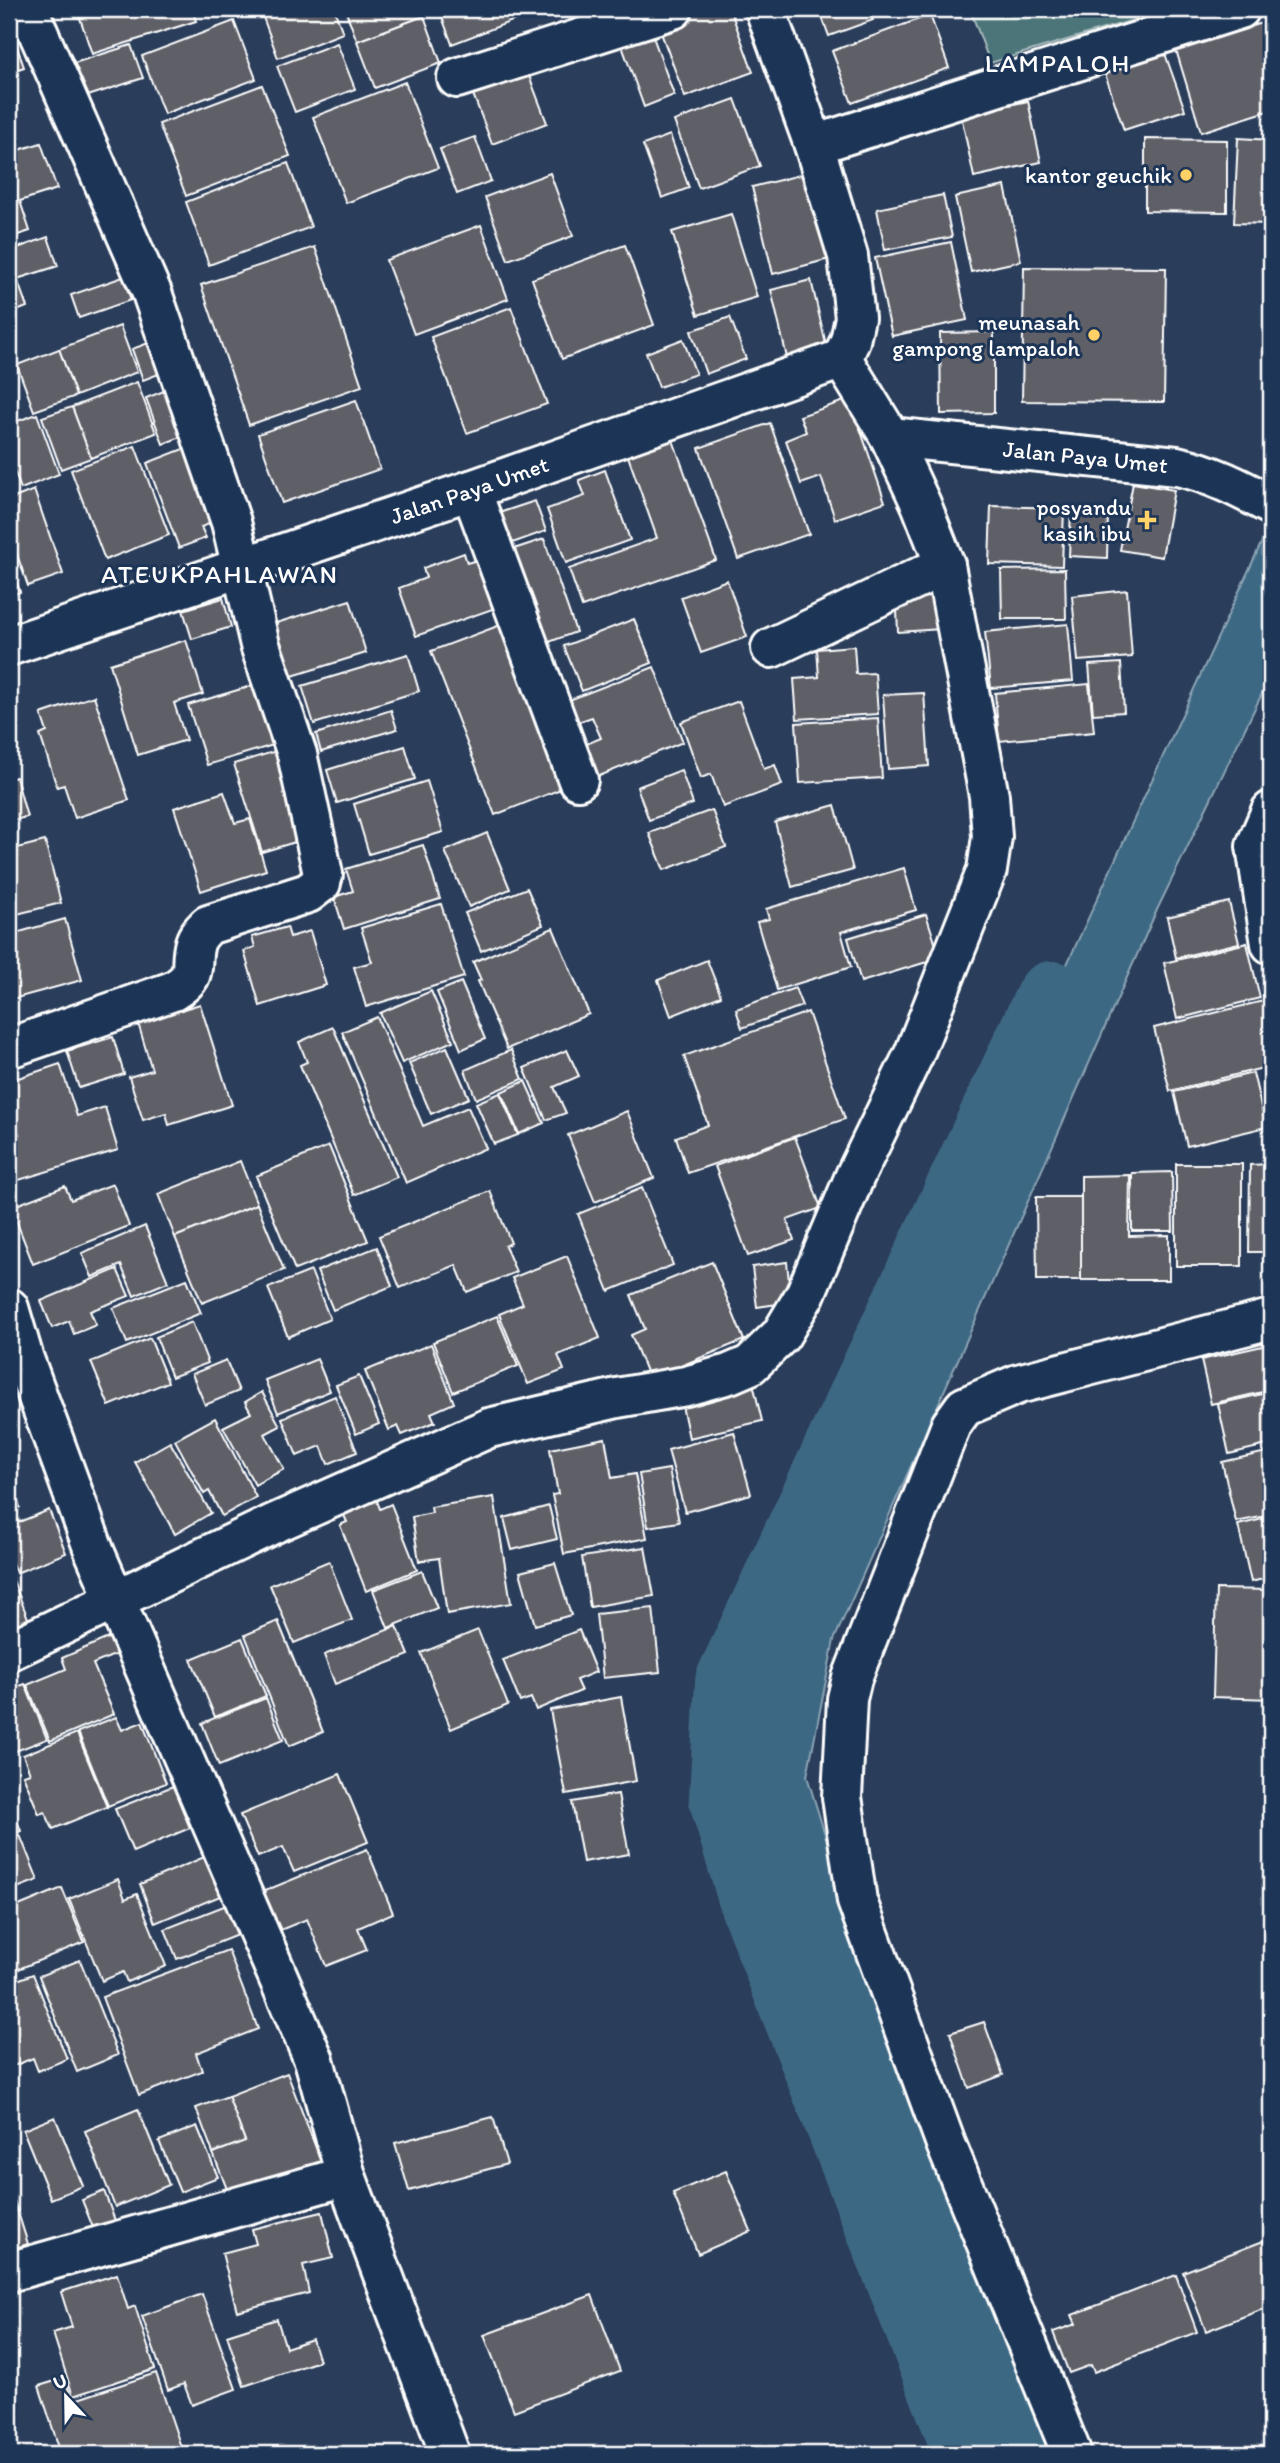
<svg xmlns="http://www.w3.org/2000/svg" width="1280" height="2463" font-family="Itim,sans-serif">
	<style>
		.green { fill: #4c7579; stroke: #a6babc; stroke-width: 2 }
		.water { fill: #3e6884; stroke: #8ba4b5; stroke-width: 2 }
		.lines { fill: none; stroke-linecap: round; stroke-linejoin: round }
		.river { stroke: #3e6884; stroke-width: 74 }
		.building { fill: #5e5e68; stroke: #fff; stroke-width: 2 }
		.minor-casing { stroke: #fff; stroke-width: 44 }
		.minor { stroke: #1d3557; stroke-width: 38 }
		.poi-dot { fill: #ffd166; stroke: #1d3557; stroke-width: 2.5 }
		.labels { text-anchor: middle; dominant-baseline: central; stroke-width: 6; stroke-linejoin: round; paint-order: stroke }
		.poi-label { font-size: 23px; fill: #fff; stroke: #1d3557; text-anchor: end }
		.street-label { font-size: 23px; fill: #fff; stroke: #1d3557 }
		.quarter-label { font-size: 26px; letter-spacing: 2px; fill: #fff; stroke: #1d3557 }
	</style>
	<rect width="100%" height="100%" fill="#2a3d5a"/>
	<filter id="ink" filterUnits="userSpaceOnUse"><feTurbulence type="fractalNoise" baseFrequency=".0143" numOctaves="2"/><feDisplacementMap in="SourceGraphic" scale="14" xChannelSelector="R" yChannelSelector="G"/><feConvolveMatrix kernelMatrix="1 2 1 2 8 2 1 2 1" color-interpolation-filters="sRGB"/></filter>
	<g filter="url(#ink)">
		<!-- green -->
		<path class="green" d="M970 9H1170L990 63Z"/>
		<!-- water -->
		<path class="water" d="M1271 522V675L1155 914 834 1640 807 1776 846 1903 1055 2454H972L779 1937 744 1789 755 1660 801 1541Z"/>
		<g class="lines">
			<!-- river -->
			<path class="river" d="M971 2454 757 1905 726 1799 732 1682 1052 998"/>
		</g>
		<!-- building -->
		<g class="building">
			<path d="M77 9H192L196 21 92 54Z"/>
			<path d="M260 9H334L343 33 278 58Z"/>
			<path d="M345 9H421L424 16 357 41Z"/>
			<path d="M439 9H511L515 20 452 44Z"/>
			<path d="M693 9H730L753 72 685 97 657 22Z"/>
			<path d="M819 9H868L873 20 829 36Z"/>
			<path d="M930 15 949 68 852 103 832 51Z"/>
			<path d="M424 16 441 63 375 88 357 41Z"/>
			<path d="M647 20 674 95 644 107 617 32Z"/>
			<path d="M1271 20V110L1201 132 1176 50Z"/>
			<path d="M234 21 256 79 164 114 142 56Z"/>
			<path d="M9 24 24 67 9 72Z"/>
			<path d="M337 43 355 89 295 112 277 66Z"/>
			<path d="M131 45 143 78 85 97 74 63Z"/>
			<path d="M1163 48 1185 110 1124 130 1103 68Z"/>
			<path d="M523 60 547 123 492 144 468 81Z"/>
			<path d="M405 82 438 168 346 203 313 117Z"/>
			<path d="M262 85 290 156 186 196 159 124Z"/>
			<path d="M735 99 760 166 699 188 674 121Z"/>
			<path d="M1028 101 1041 162 974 177 961 115Z"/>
			<path d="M670 135 689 188 662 198 643 145Z"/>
			<path d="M475 137 491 181 457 194 440 149Z"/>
			<path d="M1238 138 1271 140V224L1234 223Z"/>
			<path d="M1145 139 1227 140V212L1145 211Z"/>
			<path d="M41 143 57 189 20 201 30 231 9 238V153Z"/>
			<path d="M288 163 311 227 209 265 186 202Z"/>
			<path d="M812 172 833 258 773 274 752 187Z"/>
			<path d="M550 173 573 236 508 260 485 197Z"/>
			<path d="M1005 186 1021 261 971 272 955 197Z"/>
			<path d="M943 195 952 237 885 250 877 209Z"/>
			<path d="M731 214 757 297 698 315 672 232Z"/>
			<path d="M481 225 508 299 414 334 386 260Z"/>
			<path d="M48 237 58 266 17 279 27 307 9 314V251Z"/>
			<path d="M951 242 967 320 892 336 875 258Z"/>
			<path d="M625 245 654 325 562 359 532 279Z"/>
			<path d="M315 247 362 386 249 425 201 285Z"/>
			<path d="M1024 267 1166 268 1164 402 1022 401Z"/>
			<path d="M123 277 131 300 79 318 71 295Z"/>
			<path d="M811 280 828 353 788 362 771 290Z"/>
			<path d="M511 307 547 404 467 433 431 337Z"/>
			<path d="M730 317 746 359 706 374 691 331Z"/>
			<path d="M120 326 137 372 76 396 59 349Z"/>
			<path d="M994 332V413L941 414 940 333Z"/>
			<path d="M162 338 172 369 143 380 132 349Z"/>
			<path d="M683 339 696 374 659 387 646 353Z"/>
			<path d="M59 349 76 396 34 411 17 365Z"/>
			<path d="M137 382 156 433 91 458 72 407Z"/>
			<path d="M179 385 196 431 163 444 146 398Z"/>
			<path d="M850 399 885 502 835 519 821 477 801 484 786 440 806 432 800 416Z"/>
			<path d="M356 400 380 469 282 503 258 434Z"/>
			<path d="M72 407 91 458 61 469 42 417Z"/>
			<path d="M37 414 59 474 21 489 9 456V424Z"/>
			<path d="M770 423 809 534 738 559 699 448Z"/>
			<path d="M673 440 716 560 582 607 569 569 657 538 628 456Z"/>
			<path d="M135 446 169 535 105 560 71 470Z"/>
			<path d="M191 446 219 520 201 527 206 538 179 548 147 463Z"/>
			<path d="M605 470 630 540 566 563 547 509 585 496 579 480Z"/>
			<path d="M1133 483 1174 490 1162 557 1120 550Z"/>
			<path d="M34 490 63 574 28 586 9 532V500Z"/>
			<path d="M535 501 546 531 507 545 496 514Z"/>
			<path d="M991 506 1064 508 1062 566 989 564Z"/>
			<path d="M1071 510H1108L1107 558 1069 556Z"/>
			<path d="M544 539 576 632 544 644 511 550Z"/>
			<path d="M464 553 467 563 484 558 501 606 416 636 399 588 426 578 423 568Z"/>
			<path d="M9 560 20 592 9 596Z"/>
			<path d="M1065 569 1066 619H1002L1001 570Z"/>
			<path d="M727 580 747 637 701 653 681 597Z"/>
			<path d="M938 588 941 629 898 632 896 590Z"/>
			<path d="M1127 590 1132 657 1078 661 1072 596Z"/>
			<path d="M223 598 231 627 192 639 183 610Z"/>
			<path d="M350 600 366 653 286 678 270 625Z"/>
			<path d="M634 619 652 663 582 691 564 646Z"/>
			<path d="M503 624 566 787 495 815 431 651Z"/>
			<path d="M1068 624 1073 681 991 688 985 632Z"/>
			<path d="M186 640 203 694 174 703 186 740 138 755 110 664Z"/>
			<path d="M854 646 856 674 875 673 878 714 797 719 794 679 819 677 817 649Z"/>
			<path d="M408 654 419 691 314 724 302 686Z"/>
			<path d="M1121 663 1124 712 1093 714 1089 665Z"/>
			<path d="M654 667 683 742 597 777 584 745 601 738 592 717 578 722 569 700Z"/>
			<path d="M261 683 280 743 207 765 188 705Z"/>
			<path d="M1089 684 1094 732 999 741 995 693Z"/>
			<path d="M924 693 929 766 888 769 883 695Z"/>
			<path d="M94 696 129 800 75 818 64 785 57 787 40 735 47 732 41 714Z"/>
			<path d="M739 701 764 769 775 765 782 785 723 807 711 774 701 778 681 722Z"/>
			<path d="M391 710 397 729 321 752 316 734Z"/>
			<path d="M878 718 882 778 800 783 796 723Z"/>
			<path d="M405 746 415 779 337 803 327 770Z"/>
			<path d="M283 749 312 837 262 852 234 764Z"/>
			<path d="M681 770 693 804 649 820 637 787Z"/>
			<path d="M16 777 27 817 9 821V779Z"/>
			<path d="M427 781 443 832 369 854 354 804Z"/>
			<path d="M224 792 235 823 250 819 266 870 201 891 174 808Z"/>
			<path d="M835 805 853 870 792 887 775 822Z"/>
			<path d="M712 810 726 847 664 870 649 833Z"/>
			<path d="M487 833 510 889 469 907 445 851Z"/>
			<path d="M45 841 61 903 9 916V850Z"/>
			<path d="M423 845 440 899 344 929 334 897 353 891 346 869Z"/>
			<path d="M904 868 916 910 841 932 851 967 777 990 757 922 769 919 766 909Z"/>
			<path d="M527 888 543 925 481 951 465 913Z"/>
			<path d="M1229 902 1239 943 1176 958 1167 917Z"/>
			<path d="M441 904 464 977 366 1007 354 967 372 962 361 928Z"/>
			<path d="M926 914 940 958 861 982 848 938Z"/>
			<path d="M65 919 82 980 9 1000V935Z"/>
			<path d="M287 927 290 937 310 931 326 985 260 1006 244 951 255 947 252 937Z"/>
			<path d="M553 928 589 1014 507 1049 478 981 481 980 473 962Z"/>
			<path d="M1247 943 1260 998 1177 1019 1164 963Z"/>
			<path d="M707 960 721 996 671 1016 658 980Z"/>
			<path d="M461 982 485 1039 461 1050 437 992Z"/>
			<path d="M795 988 802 1006 742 1028 736 1009Z"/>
			<path d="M431 991 453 1041 402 1063 380 1013Z"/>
			<path d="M1271 999V1066L1170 1091 1154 1028Z"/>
			<path d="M200 1004 232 1105 169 1125 166 1113 143 1120 129 1077 152 1070 138 1023Z"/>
			<path d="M808 1012 845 1119 688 1173 676 1137 708 1125 684 1056Z"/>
			<path d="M377 1017 423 1126 468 1107 486 1148 406 1183 342 1032Z"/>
			<path d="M333 1027 397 1177 354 1195 300 1065 307 1062 299 1042Z"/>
			<path d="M113 1037 124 1074 79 1088 67 1051Z"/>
			<path d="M447 1047 469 1098 431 1114 409 1063Z"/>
			<path d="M511 1050 523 1079 476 1099 465 1070Z"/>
			<path d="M567 1050 579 1076 554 1087 566 1113 546 1120 524 1068Z"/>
			<path d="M60 1064 77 1116 105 1107 118 1150 9 1183V1137L19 1134 9 1102V1081Z"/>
			<path d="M1253 1073 1266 1127 1187 1146 1174 1092Z"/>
			<path d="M525 1081 544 1123 519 1134 501 1092Z"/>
			<path d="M500 1093 518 1135 494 1144 476 1103Z"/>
			<path d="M627 1111 654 1178 595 1202 568 1135Z"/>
			<path d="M795 1137 821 1208 787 1220 794 1240 748 1256 715 1166Z"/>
			<path d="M329 1146 368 1241 295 1270 256 1176Z"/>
			<path d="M240 1161 257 1204 175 1237 158 1194Z"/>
			<rect x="1176" y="1164" width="66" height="102"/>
			<path d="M1271 1164V1252H1249L1250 1165Z"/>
			<path d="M1172 1172 1173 1231H1132V1173Z"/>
			<path d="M1130 1175 1129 1236 1169 1235V1280H1081V1176Z"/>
			<path d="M113 1184 129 1226 33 1264 11 1207 65 1186 71 1200Z"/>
			<path d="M642 1188 673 1265 609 1291 578 1214Z"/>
			<path d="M490 1191 511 1243 505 1246 516 1272 467 1292 456 1265 400 1288 379 1236Z"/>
			<path d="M1036 1197H1081V1280H1037Z"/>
			<path d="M257 1204 284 1270 202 1303 175 1237Z"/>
			<path d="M145 1226 168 1282 134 1296 121 1265 92 1277 82 1253Z"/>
			<path d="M377 1247 392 1286 333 1310 317 1271Z"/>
			<path d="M567 1256 600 1338 558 1355 564 1370 528 1384 499 1314 523 1304 512 1278Z"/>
			<path d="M712 1262 744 1340 649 1379 631 1335 645 1329 631 1295Z"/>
			<path d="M787 1262 791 1302 757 1307 752 1267Z"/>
			<path d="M117 1269 129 1296 90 1311 96 1325 74 1334 69 1321 52 1328 41 1301Z"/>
			<path d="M311 1271 330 1319 288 1337 268 1288Z"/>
			<path d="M187 1279 201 1313 127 1343 113 1308Z"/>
			<path d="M497 1316 518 1366 453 1392 433 1342Z"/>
			<path d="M192 1322 208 1363 172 1377 156 1337Z"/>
			<path d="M150 1338 168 1382 109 1406 91 1362Z"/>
			<path d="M431 1344 454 1403 431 1413 435 1422 402 1435 398 1426 389 1430 365 1371Z"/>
			<path d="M1271 1344V1390L1211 1404 1201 1360Z"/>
			<path d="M317 1359 330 1391 278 1413 265 1380Z"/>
			<path d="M226 1360 239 1391 205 1405 192 1374Z"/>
			<path d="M359 1376 379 1424 356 1434 336 1385Z"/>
			<path d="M753 1383 762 1421 689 1438 681 1401Z"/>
			<path d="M262 1392 280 1426 265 1434 284 1469 255 1485 223 1427 251 1413 245 1402Z"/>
			<path d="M1271 1392V1444L1229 1454 1218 1404Z"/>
			<path d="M335 1396 357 1452 328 1464 321 1446 297 1456 282 1418Z"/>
			<path d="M215 1418 256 1497 222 1516 209 1491 204 1494 175 1440Z"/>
			<path d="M734 1432 751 1494 685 1512 668 1450Z"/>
			<path d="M605 1438 612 1478 635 1474 647 1538 564 1554 552 1495 558 1494 550 1449Z"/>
			<path d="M170 1442 211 1513 175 1534 135 1462Z"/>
			<path d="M1271 1451V1515L1236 1522 1222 1462Z"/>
			<path d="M669 1469 679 1522 648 1527 639 1474Z"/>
			<path d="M9 1480 20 1507 9 1512Z"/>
			<path d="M373 1490 380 1509 391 1504 417 1570 366 1591 340 1525 347 1522 339 1504Z"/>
			<path d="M494 1497 511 1603 447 1614 439 1558 419 1561 412 1517 432 1513 431 1507Z"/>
			<path d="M549 1506 557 1539 512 1550 504 1518Z"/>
			<path d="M49 1510 66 1553 16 1573 9 1556V1526Z"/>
			<path d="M1271 1517V1577L1251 1582 1238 1525Z"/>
			<path d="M645 1547 654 1596 590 1607 582 1557Z"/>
			<path d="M329 1561 352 1620 294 1643 270 1585Z"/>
			<path d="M555 1563 571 1615 535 1625 520 1572Z"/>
			<path d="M9 1570 29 1621 9 1629Z"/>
			<path d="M422 1571 437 1608 388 1628 373 1590Z"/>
			<path d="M1216 1589 1271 1590V1699L1213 1697Z"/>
			<path d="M653 1608 660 1672 603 1678 596 1614Z"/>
			<path d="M278 1621 323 1732 289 1746 245 1635Z"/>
			<path d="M397 1626 409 1655 335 1684 324 1655Z"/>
			<path d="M478 1630 508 1705 451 1729 421 1653Z"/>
			<path d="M579 1630 596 1672 576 1680 581 1691 536 1710 531 1698 520 1702 503 1660Z"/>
			<path d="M117 1634 124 1651 93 1664 114 1714 50 1741 27 1685 66 1669 62 1658Z"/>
			<path d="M242 1638 266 1696 215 1717 191 1659Z"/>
			<path d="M25 1684 47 1739 13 1752 9 1741V1690Z"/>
			<path d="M621 1697 636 1781 566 1794 550 1710Z"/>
			<path d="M266 1698 283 1740 219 1766 202 1723Z"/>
			<path d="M116 1717 122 1730 142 1722 166 1783 108 1806 78 1732Z"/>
			<path d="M77 1733 107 1807 53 1829 45 1812 39 1814 23 1775 30 1773 23 1755Z"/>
			<path d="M340 1774 368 1842 294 1872 283 1847 258 1857 240 1815Z"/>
			<path d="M173 1786 190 1828 133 1852 115 1809Z"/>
			<path d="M618 1794 629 1854 583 1862 572 1802Z"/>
			<path d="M9 1800 21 1831 9 1836Z"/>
			<path d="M20 1835 38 1880 9 1891V1840Z"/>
			<path d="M367 1849 393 1913 358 1928 367 1950 326 1966 307 1919 273 1933 257 1894Z"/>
			<path d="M209 1855 225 1894 155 1923 140 1884Z"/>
			<path d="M118 1879 125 1899 137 1894 166 1966 127 1982 123 1972 102 1981 69 1899Z"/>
			<path d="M62 1888 84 1942 9 1973V1910Z"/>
			<path d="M229 1904 240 1934 177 1959 165 1929Z"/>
			<path d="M228 1950 258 2029 196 2053 202 2071 139 2095 102 1997Z"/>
			<path d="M80 1960 118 2055 77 2072 39 1976Z"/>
			<path d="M33 1974 67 2059 38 2071 33 2058 11 2067 9 2061V2003L11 2002 9 1983Z"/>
			<path d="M984 2022 1003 2075 969 2088 950 2033Z"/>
			<path d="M287 2073 321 2161 230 2197 213 2153 245 2141 228 2096Z"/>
			<path d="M228 2096 245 2141 213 2153 196 2108Z"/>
			<path d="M138 2109 169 2185 115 2207 85 2131Z"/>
			<path d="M55 2117 83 2186 51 2199 23 2130Z"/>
			<path d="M493 2117 507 2164 409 2191 395 2143Z"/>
			<path d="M197 2126 218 2177 180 2192 159 2141Z"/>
			<path d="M726 2171 751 2231 698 2254 673 2193Z"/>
			<path d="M9 2184 28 2244 9 2250Z"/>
			<path d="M104 2191 117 2226 96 2235 82 2200Z"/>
			<path d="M322 2212 333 2258 303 2265 309 2293 237 2311 222 2253 256 2244 252 2229Z"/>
			<path d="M1271 2238V2306L1206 2331 1183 2272Z"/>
			<path d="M117 2274 128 2309 135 2306 155 2369 73 2396 53 2333 72 2327 61 2292Z"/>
			<path d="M1176 2275 1197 2332 1094 2372 1091 2365 1069 2373 1053 2332 1076 2324 1072 2315Z"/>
			<path d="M202 2294 236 2389 192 2405 184 2384 168 2390 142 2316Z"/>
			<path d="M592 2295 620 2371 514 2411 484 2335Z"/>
			<path d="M277 2319 286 2348 312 2339 319 2361 244 2386 227 2335Z"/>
			<path d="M156 2373 182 2450 168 2454H61L39 2386 65 2378 72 2401Z"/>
		</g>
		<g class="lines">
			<defs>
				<g id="minor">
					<path d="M765 9 814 145 1240 9"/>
					<path d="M457 78 673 9"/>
					<path d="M814 145 848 256 855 318 850 341 842 359"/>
					<path d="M471 490 578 780"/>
					<path id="s1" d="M9 646 471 490 842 359 890 437 1177 466C1211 473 1241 489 1271 505"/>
					<path d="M771 648 945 565"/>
					<path d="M1271 811 1256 846 1271 944"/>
					<path d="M9 1048 173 991C201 974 188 967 195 943 197 936 203 930 208 925L308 893 321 883 323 874 297 754 260 645 231 522 152 293 28 9"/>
					<path d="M9 1308 24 1359 95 1553 314 2060 346 2176"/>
					<path d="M9 1651 273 1524 489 1428 617 1398 686 1386 729 1374 750 1365 781 1335 805 1295 855 1176 914 1054 987 870 992 837 989 796 945 565 921 504 890 437"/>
					<path d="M9 2272 346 2176 450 2454"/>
					<path d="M1072 2454 946 2144 857 1901 842 1797 847 1699 852 1678 951 1425 964 1407 1018 1384 1271 1319"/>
				</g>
			</defs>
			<!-- minor casing -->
			<use href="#minor" class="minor-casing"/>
			<!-- minor -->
			<use href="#minor" class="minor"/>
		</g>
	</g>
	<!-- markers -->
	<g class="poi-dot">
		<circle cx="1186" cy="175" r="7"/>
		<circle cx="1094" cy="335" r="7"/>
		<path d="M1143.5 509.5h7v7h7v7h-7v7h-7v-7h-7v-7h7z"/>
	</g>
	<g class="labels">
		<!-- poi labels -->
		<g class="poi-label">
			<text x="1172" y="175">kantor geuchik</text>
			<text x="1080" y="322">meunasah<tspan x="1080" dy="26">gampong lampaloh</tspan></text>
			<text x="1131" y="507">posyandu<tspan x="1131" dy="26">kasih ibu</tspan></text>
		</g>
		<!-- street labels -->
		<g class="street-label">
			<text stroke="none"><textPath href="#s1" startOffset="1169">Jalan Paya Umet</textPath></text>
			<text stroke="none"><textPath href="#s1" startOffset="486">Jalan Paya Umet</textPath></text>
		</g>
		<!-- quarter labels -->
		<g class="quarter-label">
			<text x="1058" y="63">LAMPALOH</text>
			<text x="220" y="574">ATEUKPAHLAWAN</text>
		</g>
	</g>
	<!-- margin -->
	<rect width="1280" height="2463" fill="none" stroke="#1d3557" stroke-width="35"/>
	<rect x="18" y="18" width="1245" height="2428" fill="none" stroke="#fff" stroke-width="2.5" filter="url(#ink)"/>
	<!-- north arrow -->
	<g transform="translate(66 2397) rotate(338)" stroke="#1d3557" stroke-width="5" paint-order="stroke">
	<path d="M0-5L12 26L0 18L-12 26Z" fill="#ffffff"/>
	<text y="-10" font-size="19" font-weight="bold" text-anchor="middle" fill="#ffffff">U</text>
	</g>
</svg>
